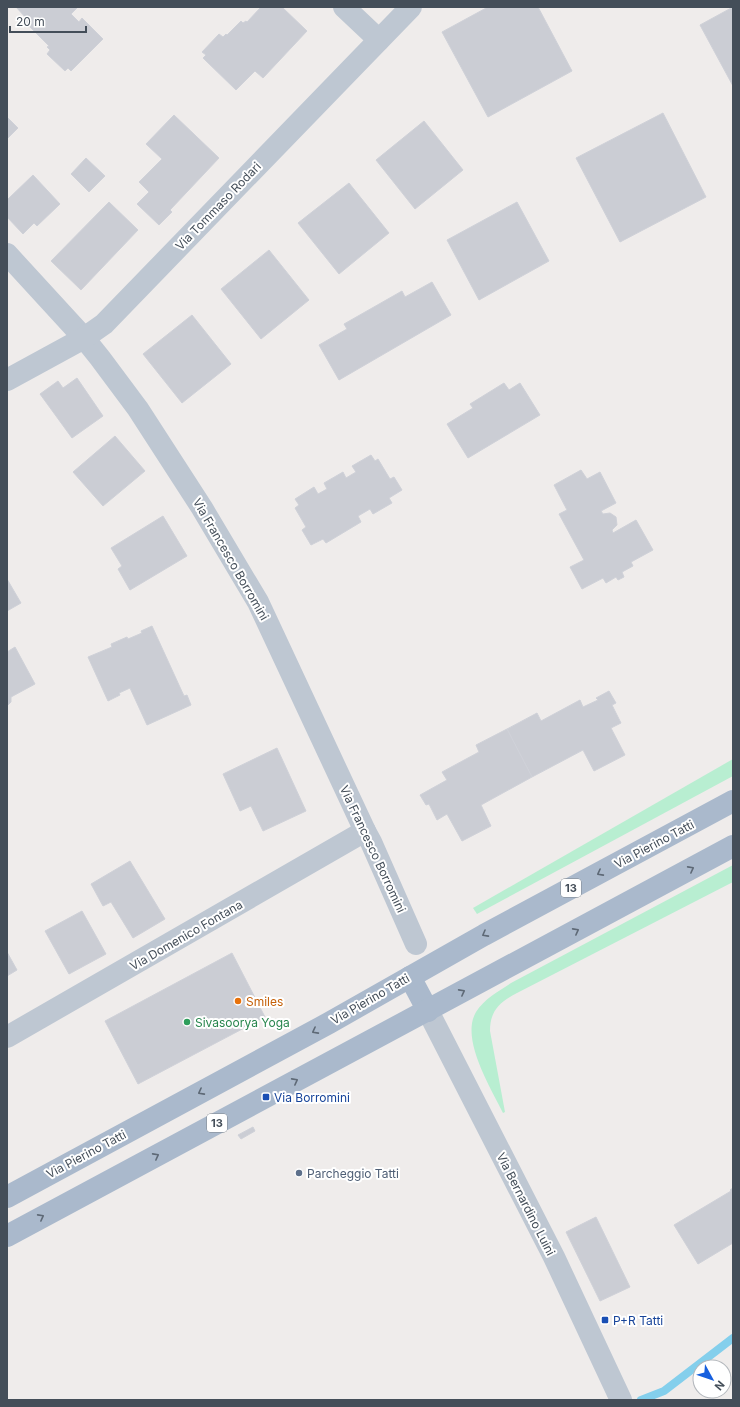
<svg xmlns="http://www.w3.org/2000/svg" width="740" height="1407" font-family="Inter,sans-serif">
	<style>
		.green { fill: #b8eed1 }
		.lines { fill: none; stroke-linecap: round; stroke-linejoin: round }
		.stream { stroke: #84cfec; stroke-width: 8 }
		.building { fill: #cbcdd4; stroke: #cfd1d8 }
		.minor { stroke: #bec7d2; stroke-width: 22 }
		.primary { stroke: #aab9cc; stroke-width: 22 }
		.oneway { stroke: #5e6976 }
		.food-dot { fill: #e8710a; stroke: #fff; stroke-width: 1.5 }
		.leisure-dot { fill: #2e9e5b; stroke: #fff; stroke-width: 1.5 }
		.transit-dot { fill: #1a4fb4; stroke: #fff; stroke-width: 1.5 }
		.service-dot { fill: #5c6f8a; stroke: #fff; stroke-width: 1.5 }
		.labels { text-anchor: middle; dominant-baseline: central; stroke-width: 4; stroke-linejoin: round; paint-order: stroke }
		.shield { fill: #fff; stroke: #7c838b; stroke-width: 1 }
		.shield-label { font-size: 11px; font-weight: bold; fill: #444e59 }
		.street-label { font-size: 12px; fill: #444e59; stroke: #fff }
		.food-label { font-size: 12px; fill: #c56008; stroke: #fff; text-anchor: start }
		.leisure-label { font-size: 12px; fill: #27864d; stroke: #fff; text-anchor: start }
		.transit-label { font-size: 12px; fill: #164399; stroke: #fff; text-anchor: start }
		.service-label { font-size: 12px; fill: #4e5e75; stroke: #fff; text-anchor: start }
	</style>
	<rect width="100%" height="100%" fill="#efeceb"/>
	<!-- green -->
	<g class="green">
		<path d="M733 759V776L477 914 473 908Z"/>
		<path d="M733 865V882L517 993C500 1002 490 1010 490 1031L505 1112 503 1113C491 1088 460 1039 476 1012 484 999 499 991 511 983Z"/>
	</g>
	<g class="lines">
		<!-- stream -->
		<path class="stream" d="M641 1400 664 1391 733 1338"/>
	</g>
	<!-- building -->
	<g class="building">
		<path d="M16 7H78L71 14 79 22 82 18 103 39 71 71 68 68 65 71 47 54 50 50 47 47 49 46 24 21 26 18Z"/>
		<path d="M261 7H282L307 31 263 78 255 71 236 90 203 58 206 55 202 52 219 34 223 37 226 34 227 35 241 21 243 23 246 21 247 22Z"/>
		<path d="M488 7H538L572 71 488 117 442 32Z"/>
		<path d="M733 7V86L700 25Z"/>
		<path d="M663 113 706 197 620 242 576 158Z"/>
		<path d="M174 115 219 158 170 210 172 212 159 225 137 204 149 192 139 182 162 159 146 144Z"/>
		<path d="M7 117 18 128 7 139Z"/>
		<path d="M424 121 463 170 415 209 376 160Z"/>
		<path d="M86 158 105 176 89 192 71 174Z"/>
		<path d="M33 175 60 204 37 226 34 223 23 234 7 217V200Z"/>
		<path d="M349 183 389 233 339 274 298 223Z"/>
		<path d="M109 202 138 230 81 290 51 261Z"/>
		<path d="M517 202 549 261 479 300 447 240Z"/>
		<path d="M269 250 309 300 261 339 221 289Z"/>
		<path d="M432 282 451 315 339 380 319 345 347 329 344 324 402 291 405 297Z"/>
		<path d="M192 315 231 364 182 403 143 354Z"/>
		<path d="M77 378 103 416 72 438 40 394 58 381 63 388Z"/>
		<path d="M504 383 509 390 520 383 540 415 468 458 447 424 473 408 470 404Z"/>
		<path d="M115 436 145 471 103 506 73 472Z"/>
		<path d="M371 455 375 461 378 459 390 479 394 477 402 490 389 498 392 503 373 514 370 509 358 516 361 522 326 543 323 539 311 545 302 530 306 527 295 508 299 505 295 499 314 487 318 494 327 489 324 483 343 472 346 478 356 472 352 466Z"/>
		<path d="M581 470 587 479 600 472 616 503 601 511 603 514 610 513 616 517 617 525 612 530 613 533 636 520 653 550 631 562 633 566 622 572 624 577 618 580 616 577 606 583 603 578 582 589 570 567 584 560 559 514 567 510 554 485Z"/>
		<path d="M163 516 187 556 130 590 118 569 122 566 111 548Z"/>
		<path d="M7 579 21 603 7 611Z"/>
		<path d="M152 626 184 696 187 695 191 705 147 725 130 688 119 693 120 695 108 701 88 657 112 647 111 644 127 637 128 639 142 633 141 631Z"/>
		<path d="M15 647 35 684 11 697V702L7 706V652Z"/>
		<path d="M609 691 616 703 612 705 621 723 611 728 625 755 594 771 583 750 532 777 507 729 537 713 541 721 580 700 583 707 598 700 596 698Z"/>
		<path d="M507 729 532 777 481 805 491 826 462 841 447 814 437 820 429 804 426 805 420 795 447 780 442 772 479 752 476 745Z"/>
		<path d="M277 748 306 811 263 831 251 806 240 811 223 774Z"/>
		<path d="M130 861 165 919 133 938 111 902 103 906 91 884Z"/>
		<path d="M82 911 106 954 69 974 45 931Z"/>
		<path d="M7 952 17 970 7 976Z"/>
		<path d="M232 953 265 1017 138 1084 105 1021Z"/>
		<path d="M253 1127 255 1131 241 1139 238 1135Z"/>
		<path d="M733 1188V1243L698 1264 674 1225 731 1191 730 1190Z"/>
		<path d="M596 1217 630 1287 600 1301 566 1232Z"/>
	</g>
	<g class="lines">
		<!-- minor -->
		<g class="minor">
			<path d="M344 7 379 40"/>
			<path d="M7 254 84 338 100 358 138 409 202 508 258 602 365 831 371 842 416 944"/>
			<path d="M7 380 84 338 104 324 411 7"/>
			<path d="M428 1011 554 1257 621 1400"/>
			<path d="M7 1037 365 831"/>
		</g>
		<!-- primary -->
		<g class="primary">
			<path d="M410 977 428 1011"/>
			<path d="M7 1197 329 1023 484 935 733 801"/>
			<path d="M7 1236 733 846"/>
		</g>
	</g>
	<!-- one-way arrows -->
	<defs><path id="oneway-chevron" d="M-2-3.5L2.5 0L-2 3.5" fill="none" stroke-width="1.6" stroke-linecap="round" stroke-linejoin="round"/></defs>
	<g class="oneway">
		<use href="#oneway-chevron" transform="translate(691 869) rotate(-28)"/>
		<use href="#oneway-chevron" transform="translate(600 873) rotate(152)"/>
		<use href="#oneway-chevron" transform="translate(576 931) rotate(-28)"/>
		<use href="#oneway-chevron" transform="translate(485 934) rotate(151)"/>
		<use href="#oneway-chevron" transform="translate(462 992) rotate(-28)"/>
		<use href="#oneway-chevron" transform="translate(315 1031) rotate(152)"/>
		<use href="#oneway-chevron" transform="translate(295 1081) rotate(-28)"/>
		<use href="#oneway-chevron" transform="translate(201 1092) rotate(152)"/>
		<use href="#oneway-chevron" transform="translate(156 1156) rotate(-28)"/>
		<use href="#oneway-chevron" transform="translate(41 1217) rotate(-28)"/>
	</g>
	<!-- markers -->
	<circle class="food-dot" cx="238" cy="1001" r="4"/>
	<circle class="leisure-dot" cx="187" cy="1022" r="4"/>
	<g class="transit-dot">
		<rect x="262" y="1093" width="8" height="8" rx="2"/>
		<rect x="601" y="1316" width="8" height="8" rx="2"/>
	</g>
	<circle class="service-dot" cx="299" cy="1173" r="4"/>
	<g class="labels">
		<!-- shield labels -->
		<g class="shield">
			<rect x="561" y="879" width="20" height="18" rx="3"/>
			<rect x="207" y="1114" width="20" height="18" rx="3"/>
		</g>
		<g class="shield-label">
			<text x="571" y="888">13</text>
			<text x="217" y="1123">13</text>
		</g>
		<!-- street labels -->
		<g class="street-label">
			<text transform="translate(218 206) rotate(-46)">Via Tommaso Rodari</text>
			<text transform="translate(231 559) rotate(60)">Via Francesco Borromini</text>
			<text transform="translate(654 844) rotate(-28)">Via Pierino Tatti</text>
			<text transform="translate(373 849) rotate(65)">Via Francesco Borromini</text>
			<text transform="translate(186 935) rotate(-30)">Via Domenico Fontana</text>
			<text transform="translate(370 999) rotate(-30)">Via Pierino Tatti</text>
			<text transform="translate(86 1154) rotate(-28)">Via Pierino Tatti</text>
			<text transform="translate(526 1204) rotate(63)">Via Bernardino Luini</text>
		</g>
		<!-- food labels -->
		<g class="food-label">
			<text x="246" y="1001">Smiles</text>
		</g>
		<!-- leisure labels -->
		<g class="leisure-label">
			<text x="195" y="1022">Sivasoorya Yoga</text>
		</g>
		<!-- transit labels -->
		<g class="transit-label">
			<text x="274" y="1097">Via Borromini</text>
			<text x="613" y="1320">P+R Tatti</text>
		</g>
		<!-- service labels -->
		<g class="service-label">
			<text x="307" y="1173">Parcheggio Tatti</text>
		</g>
	</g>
	<!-- border -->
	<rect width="740" height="1407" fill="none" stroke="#444e59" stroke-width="16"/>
	<!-- north arrow -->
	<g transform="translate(712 1379) rotate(130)"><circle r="19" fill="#ffffff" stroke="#b4b8bd"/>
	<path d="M0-3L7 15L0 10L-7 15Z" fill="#165fde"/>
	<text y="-6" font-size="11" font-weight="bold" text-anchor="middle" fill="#444e59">N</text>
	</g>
	<!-- scale -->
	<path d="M10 26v6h76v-6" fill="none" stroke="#444e59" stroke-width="2"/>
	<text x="16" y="26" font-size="12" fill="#444e59" stroke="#ffffff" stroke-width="3" paint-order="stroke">20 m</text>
</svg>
